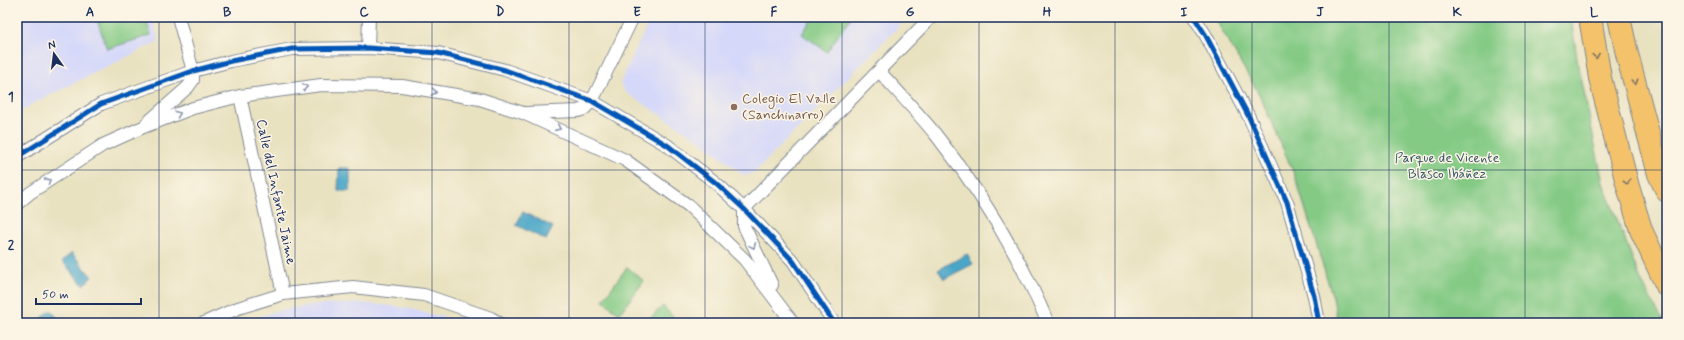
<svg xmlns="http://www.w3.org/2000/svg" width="1684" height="340" font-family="Mynerve,sans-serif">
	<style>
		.built { fill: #d5d8f9 }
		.green { fill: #84ca85; stroke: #507c72 }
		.water { fill: #49a6c7; stroke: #326a92 }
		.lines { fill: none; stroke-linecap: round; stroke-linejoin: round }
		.street-casing { stroke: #828890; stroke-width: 14 }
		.highway-casing { stroke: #828890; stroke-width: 24 }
		.street { stroke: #fff; stroke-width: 12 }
		.highway { stroke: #f3c26a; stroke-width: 22 }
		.cycleway-casing { stroke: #fcf5e5; stroke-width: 8 }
		.cycleway { stroke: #0057b8; stroke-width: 5 }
		.oneway { stroke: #7c7163 }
		.oneway2 { stroke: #8d97ae }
		.grid { fill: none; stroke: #1b2f5e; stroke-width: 1; stroke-opacity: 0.55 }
		.education-dot { fill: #8d6e63; stroke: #fcf5e5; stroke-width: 1.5 }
		.labels { text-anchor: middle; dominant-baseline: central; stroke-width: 3; stroke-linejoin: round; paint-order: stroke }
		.education-label { font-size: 14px; fill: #785e54; stroke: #fcf5e5; text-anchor: start }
		.park-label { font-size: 14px; fill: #355668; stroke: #fcf5e5 }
		.street-label { font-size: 14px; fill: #1b2f5e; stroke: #fcf5e5 }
		.neatline { fill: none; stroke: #1b2f5e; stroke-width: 1.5 }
		.grid-label { font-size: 13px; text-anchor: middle; font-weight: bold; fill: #1b2f5e }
	</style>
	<rect width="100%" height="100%" fill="#fcf5e5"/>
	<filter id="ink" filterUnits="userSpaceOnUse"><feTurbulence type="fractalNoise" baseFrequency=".025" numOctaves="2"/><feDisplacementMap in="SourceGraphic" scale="8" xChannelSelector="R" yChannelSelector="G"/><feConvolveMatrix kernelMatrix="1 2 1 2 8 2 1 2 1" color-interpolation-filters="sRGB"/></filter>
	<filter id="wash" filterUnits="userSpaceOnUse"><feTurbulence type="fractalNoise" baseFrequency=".012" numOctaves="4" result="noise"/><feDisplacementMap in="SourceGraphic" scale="16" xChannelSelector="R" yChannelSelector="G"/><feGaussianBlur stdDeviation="0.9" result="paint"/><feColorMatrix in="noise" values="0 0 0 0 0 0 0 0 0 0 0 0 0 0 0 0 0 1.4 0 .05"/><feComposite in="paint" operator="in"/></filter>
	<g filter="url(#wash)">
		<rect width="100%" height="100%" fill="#e9e2c1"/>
		<!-- built -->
		<g class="built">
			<path d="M17 17H152L159 41 32 104 17 115Z"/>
			<path d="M651 17H908L754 173 748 175H743L702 142 625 92 620 83Z"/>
			<path d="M360 303 401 307 443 317 457 323H240L276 311 316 305Z"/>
		</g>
		<!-- green -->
		<g class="green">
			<path d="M96 17H145L151 35 107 49Z"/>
			<path d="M813 17H851L827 52 802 34Z"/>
			<path d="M1214 17H1571L1577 58 1603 183 1641 281 1664 323H1338L1333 298 1295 176 1259 94Z"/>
			<path d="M627 267 644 281 619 314 603 300Z"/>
			<path d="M663 306 675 319 671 323H645Z"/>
		</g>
		<!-- water -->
		<g class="water">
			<path d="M339 168H350V191H338Z"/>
			<path d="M523 212 553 227 546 240 516 225Z"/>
			<path d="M72 253 92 277 83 285 62 261Z"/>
			<path d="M967 254 973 264 944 279 938 270Z"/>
			<path d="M51 310 61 322 36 323Z"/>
		</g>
	</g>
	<g filter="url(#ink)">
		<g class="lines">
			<defs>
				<g id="street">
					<path d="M1194 17 1205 34 1249 117 1287 202 1314 296 1319 323"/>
					<path d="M368 48 369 17"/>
					<path d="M879 71C898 92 918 113 936 135 981 192 1019 255 1048 323"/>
					<path d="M240 96 283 294"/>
					<path d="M527 113 578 111 584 109 592 101 633 17"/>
					<path d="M147 123 188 87 193 80V71L178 17"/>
					<path d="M17 157 101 104 193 71 231 61 292 49 368 48 438 53 505 70 592 101 667 145 716 183 744 209 793 261 834 323"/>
					<path d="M17 204 30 193 103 145 141 128 193 108 240 96 321 85 402 86 480 99 523 113 625 160 689 206 745 260 793 323"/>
					<path d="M772 285 744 226V209L931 17"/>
					<path d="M204 323 238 308 283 294 353 287 424 295 491 318 499 323"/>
				</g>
				<g id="highway">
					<path d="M1590 17 1600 78 1627 183 1641 230 1667 286"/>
					<path d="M1619 17 1627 54 1659 174 1667 191"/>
				</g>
			</defs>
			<!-- street casing -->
			<use href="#street" class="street-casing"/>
			<!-- highway casing -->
			<use href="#highway" class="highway-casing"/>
			<!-- street -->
			<use href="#street" class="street"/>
			<!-- highway -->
			<use href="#highway" class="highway"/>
			<defs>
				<g id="cycleway">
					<path d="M1194 17 1205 34 1249 117 1287 202 1314 296 1319 323"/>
					<path d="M17 157 101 104 193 71 231 61 292 49 368 48 438 53 505 70 592 101 667 145 716 183 744 209 793 261 834 323"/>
				</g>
			</defs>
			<!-- cycleway casing -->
			<use href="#cycleway" class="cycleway-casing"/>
			<!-- cycleway -->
			<use href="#cycleway" class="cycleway"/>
		</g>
		<!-- one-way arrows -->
		<defs><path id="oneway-chevron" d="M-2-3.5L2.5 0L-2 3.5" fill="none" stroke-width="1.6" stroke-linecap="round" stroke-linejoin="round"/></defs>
		<g class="oneway">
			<use href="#oneway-chevron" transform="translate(1596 56) rotate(81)"/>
			<use href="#oneway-chevron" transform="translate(1635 82) rotate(75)"/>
			<use href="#oneway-chevron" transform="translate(1627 182) rotate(74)"/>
		</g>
		<g class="oneway2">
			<use href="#oneway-chevron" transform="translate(305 87) rotate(-8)"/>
			<use href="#oneway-chevron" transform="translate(434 92) rotate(10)"/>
			<use href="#oneway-chevron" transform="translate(178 114) rotate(-21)"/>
			<use href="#oneway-chevron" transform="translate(558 128) rotate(24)"/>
			<use href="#oneway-chevron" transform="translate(48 181) rotate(-33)"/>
			<use href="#oneway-chevron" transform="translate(753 246) rotate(66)"/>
		</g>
	</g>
	<!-- grid -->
	<path class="grid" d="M159 17V323M295 17V323M432 17V323M569 17V323M705 17V323M842 17V323M979 17V323M1115 17V323M1252 17V323M1389 17V323M1525 17V323M17 170H1667"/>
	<!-- markers -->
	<circle class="education-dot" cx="734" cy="107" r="4"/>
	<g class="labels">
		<!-- education labels -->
		<g class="education-label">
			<text x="742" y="99">Colegio El Valle<tspan x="742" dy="16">(Sanchinarro)</tspan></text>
		</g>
		<!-- park labels -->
		<g class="park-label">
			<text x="1447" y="158">Parque de Vicente<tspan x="1447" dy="16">Blasco Ibáñez</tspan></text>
		</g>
		<!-- street labels -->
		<g class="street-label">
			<text transform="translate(276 192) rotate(78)">Calle del Infante Jaime</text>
		</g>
	</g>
	<!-- margin -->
	<rect width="1684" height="340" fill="none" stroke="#fcf5e5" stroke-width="44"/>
	<!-- north arrow -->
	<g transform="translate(54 54) rotate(346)" stroke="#fcf5e5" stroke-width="3" paint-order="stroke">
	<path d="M0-3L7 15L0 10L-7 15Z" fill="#1b2f5e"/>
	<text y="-6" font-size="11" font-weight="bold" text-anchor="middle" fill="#1b2f5e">N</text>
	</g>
	<!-- scale -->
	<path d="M36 298v6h105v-6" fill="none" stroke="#1b2f5e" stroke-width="2"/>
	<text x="42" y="298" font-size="12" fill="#1b2f5e" stroke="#fcf5e5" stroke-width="3" paint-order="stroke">50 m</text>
	<rect x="22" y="22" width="1640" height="296" class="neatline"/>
	<g class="grid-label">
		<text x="90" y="16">A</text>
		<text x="227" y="16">B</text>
		<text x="364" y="16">C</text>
		<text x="500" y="16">D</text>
		<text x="637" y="16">E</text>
		<text x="774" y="16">F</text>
		<text x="910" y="16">G</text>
		<text x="1047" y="16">H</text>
		<text x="1184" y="16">I</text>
		<text x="1320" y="16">J</text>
		<text x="1457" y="16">K</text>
		<text x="1594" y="16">L</text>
		<text x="11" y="101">1</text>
		<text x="11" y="249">2</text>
	</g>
</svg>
